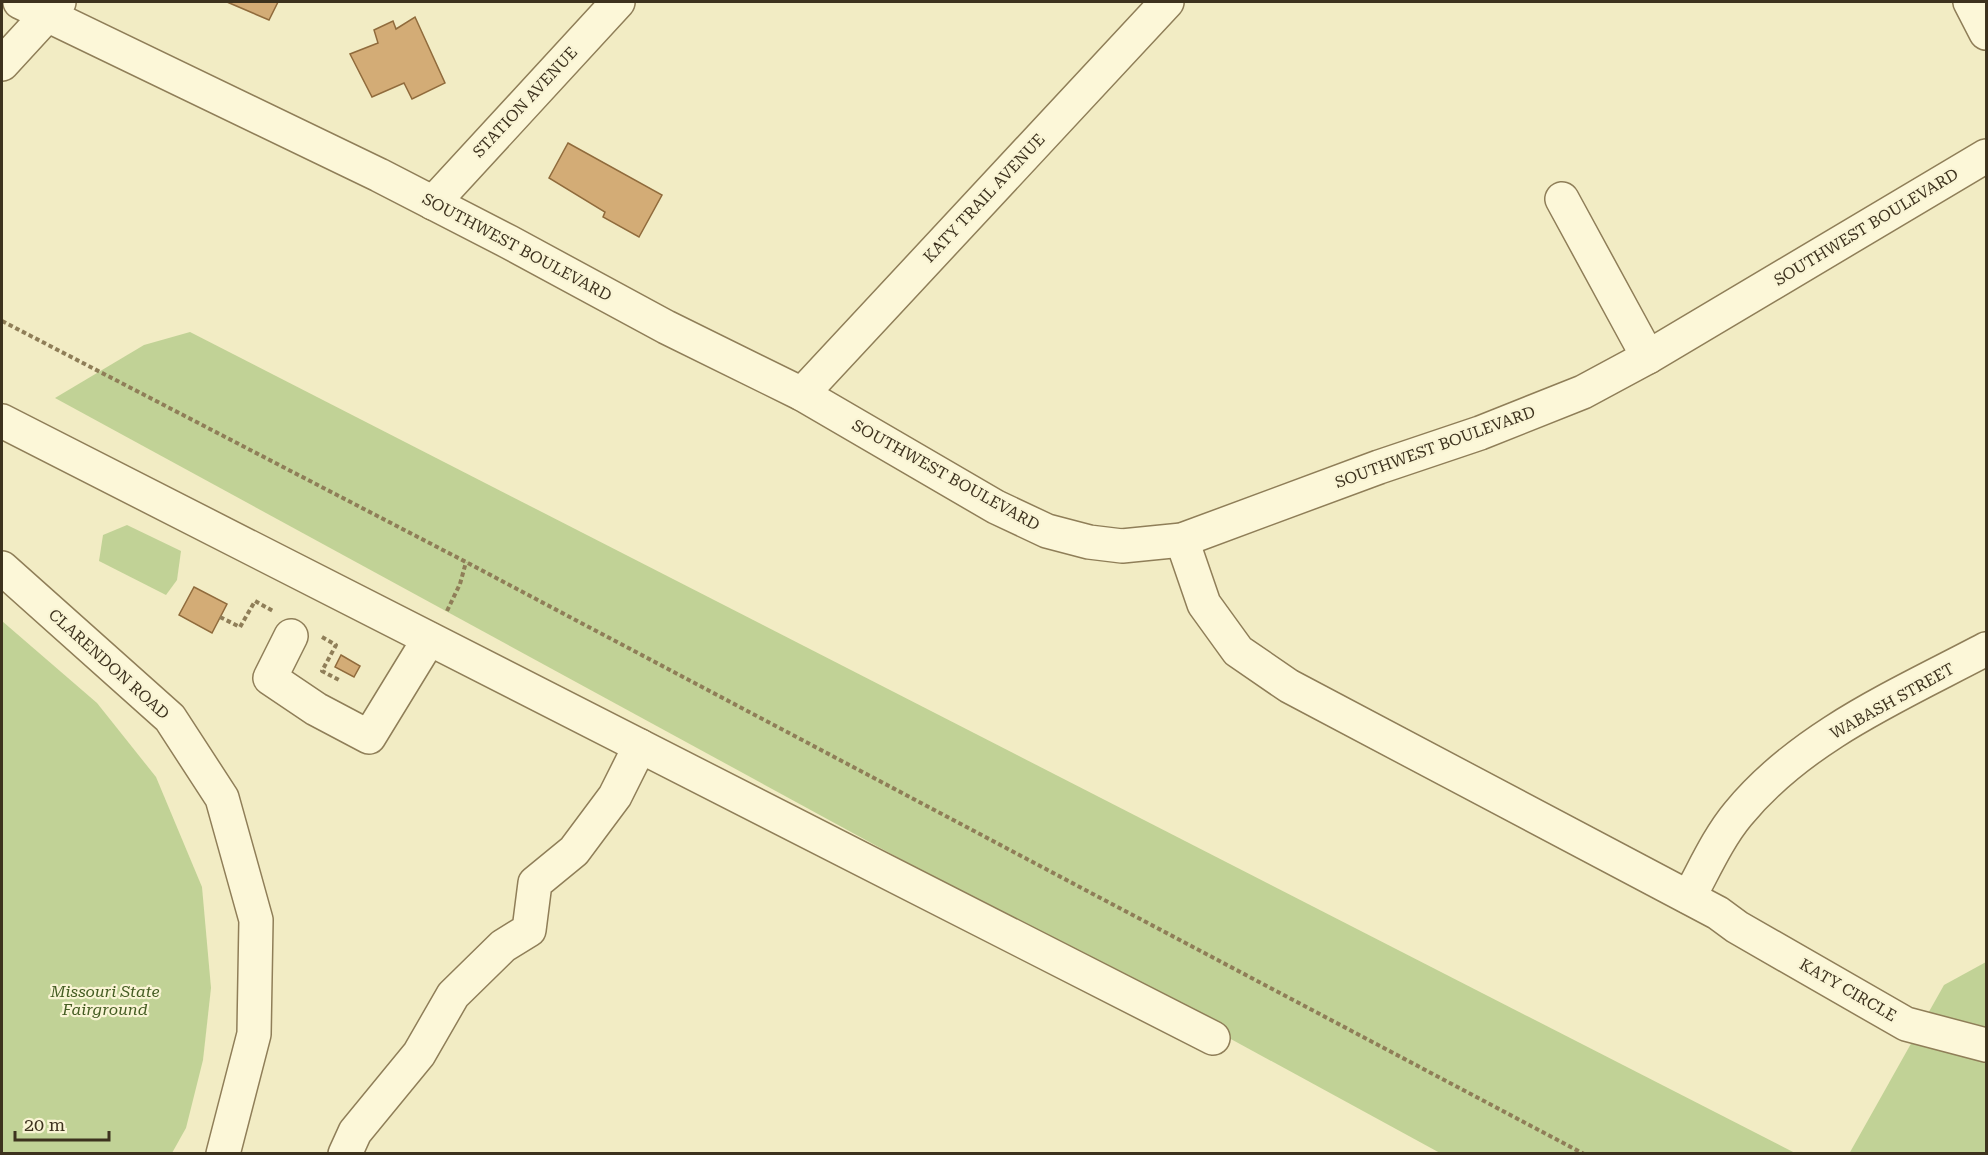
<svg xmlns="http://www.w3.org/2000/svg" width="1988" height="1155" font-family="'Roboto Serif',serif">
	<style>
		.green { fill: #c1d296 }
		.building { fill: #d3ac76; stroke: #906b3c; stroke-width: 1.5 }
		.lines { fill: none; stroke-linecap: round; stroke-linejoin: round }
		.minor-casing { stroke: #8f7e58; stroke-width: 36 }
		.path { stroke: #8f7e58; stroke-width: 4; stroke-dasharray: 4.5 3; stroke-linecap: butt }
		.minor { stroke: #fcf7d8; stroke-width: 33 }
		.labels { text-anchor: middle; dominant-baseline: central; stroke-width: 4.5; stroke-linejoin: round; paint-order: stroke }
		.street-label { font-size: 16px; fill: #3d321e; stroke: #f9f4d4 }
		.park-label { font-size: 16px; font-style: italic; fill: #445c22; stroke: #f9f4d4 }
	</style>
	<rect width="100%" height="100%" fill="#f2ecc4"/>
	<!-- green -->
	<g class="green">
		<path d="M190 332 1795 1153H1440L55 398 144 345Z"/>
		<path d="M127 525 181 551 177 580 166 595 99 561 103 535Z"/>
		<path d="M2 621 97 703 156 777 202 887 211 988 203 1060 186 1128 172 1153H2Z"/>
		<path d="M1986 962V1153L1849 1154 1944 985Z"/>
	</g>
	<!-- building -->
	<g class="building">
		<path d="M227 2H278L269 20Z"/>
		<path d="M415 17 445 83 412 99 404 83 372 97 350 54 378 43 374 30 393 21 396 29Z"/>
		<path d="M568 143 662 195 639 237 603 217 605 212 549 178Z"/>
		<path d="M194 587 227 604 212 633 179 615Z"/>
		<path d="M341 655 360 666 354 677 335 667Z"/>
	</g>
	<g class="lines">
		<defs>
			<g id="minor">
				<path d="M20 2 379 175 509 242 666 327 802 394 996 507 1047 531 1089 542 1122 546 1182 540 1379 467 1480 433 1583 392 1648 357 1986 156"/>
				<path d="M1970 2 1986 33"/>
				<path d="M2 64 59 2"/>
				<path d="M1562 199 1648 357"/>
				<path d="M433 203 618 2"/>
				<path d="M802 394 1167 2"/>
				<path d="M2 421 1213 1038"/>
				<path d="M1182 540 1204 604 1238 651 1289 686 1718 913 1737 927 1906 1024 1986 1045"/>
				<path d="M2 568 170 718 222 798 256 920 254 1034 223 1154"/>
				<path d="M291 636 270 678 316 709 369 737 429 639"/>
				<path d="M1689 897C1704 870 1718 838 1738 814 1802 736 1899 695 1986 649"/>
				<path d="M345 1154 355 1132 419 1054 453 995 503 946 529 930 535 883 574 851 615 796 640 746"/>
			</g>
		</defs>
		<!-- minor casing -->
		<use href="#minor" class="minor-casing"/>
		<!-- path -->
		<g class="path">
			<path d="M2 321 466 562 1584 1154"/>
			<path d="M447 611 460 584 466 562"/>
			<path d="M220 617 240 627 255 601 273 611"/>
			<path d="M322 637 336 645 322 671 341 681"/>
		</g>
		<!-- minor -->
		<use href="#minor" class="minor"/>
	</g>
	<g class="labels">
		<!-- street labels -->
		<g class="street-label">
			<text transform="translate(525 102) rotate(-47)">STATION AVENUE</text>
			<text transform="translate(984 198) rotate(-47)">KATY TRAIL AVENUE</text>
			<text transform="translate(1866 227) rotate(-31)">SOUTHWEST BOULEVARD</text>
			<text transform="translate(517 247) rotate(28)">SOUTHWEST BOULEVARD</text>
			<text transform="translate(1435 447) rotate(-20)">SOUTHWEST BOULEVARD</text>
			<text transform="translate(946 475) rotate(29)">SOUTHWEST BOULEVARD</text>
			<text transform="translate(109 664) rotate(42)">CLARENDON ROAD</text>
			<text transform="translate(1892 701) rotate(-29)">WABASH STREET</text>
			<text transform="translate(1848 990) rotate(30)">KATY CIRCLE</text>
		</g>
		<!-- park labels -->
		<g class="park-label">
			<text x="105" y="991">Missouri State<tspan x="105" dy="18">Fairground</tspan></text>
		</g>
	</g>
	<!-- border -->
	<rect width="1988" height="1155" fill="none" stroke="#3d321e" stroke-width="6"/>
	<!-- scale -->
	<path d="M15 1131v9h94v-9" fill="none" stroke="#3d321e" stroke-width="3"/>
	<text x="24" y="1131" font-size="18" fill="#3d321e" stroke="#f9f4d4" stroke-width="4.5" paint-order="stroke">20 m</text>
</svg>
